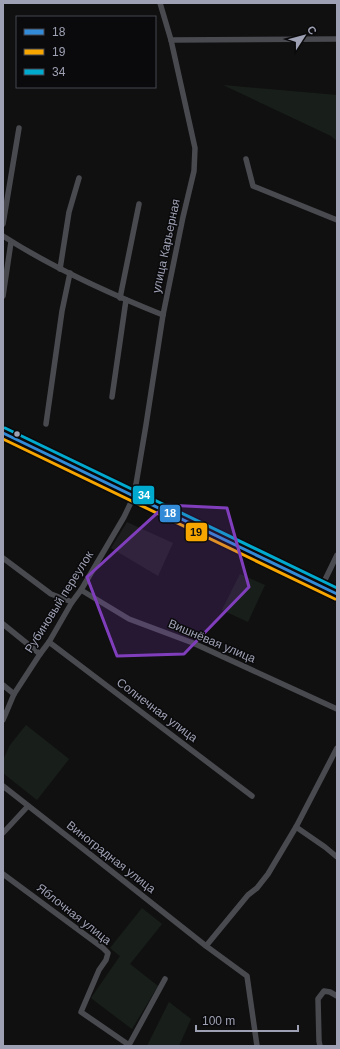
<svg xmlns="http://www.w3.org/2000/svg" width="340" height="1049" font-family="Arial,sans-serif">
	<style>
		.built { fill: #1d1d1f }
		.green { fill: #181f1a }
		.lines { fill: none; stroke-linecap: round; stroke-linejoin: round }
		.minor { stroke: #494a50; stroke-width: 5.5 }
		.primary { stroke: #46464b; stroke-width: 9 }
		.bus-1-casing { stroke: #0a0a0c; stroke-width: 6 }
		.bus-2-casing { stroke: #0a0a0c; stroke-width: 6 }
		.bus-3-casing { stroke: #0a0a0c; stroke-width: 6 }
		.bus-1 { stroke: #338bd7; stroke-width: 3 }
		.bus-2 { stroke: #f7a600; stroke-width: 3 }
		.bus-3 { stroke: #00a9ce; stroke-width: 3 }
		.marked { fill: #803ebd; fill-opacity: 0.2; stroke: #803ebd; stroke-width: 3; stroke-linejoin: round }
		.bus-dot { fill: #9ea1b3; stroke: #0a0a0c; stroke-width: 1.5 }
		.labels { text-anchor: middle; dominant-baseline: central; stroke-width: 3; stroke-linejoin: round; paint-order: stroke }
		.street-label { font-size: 12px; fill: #9ea1b3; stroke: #0a0a0c }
		.line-badge { stroke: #0a0a0c; stroke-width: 1.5 }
		.badge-label { font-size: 11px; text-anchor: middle; font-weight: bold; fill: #fff }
		.pale-badge-label { font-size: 11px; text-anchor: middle; font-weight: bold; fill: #111 }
	</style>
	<rect width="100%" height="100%" fill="#101010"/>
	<!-- built -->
	<path class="built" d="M127 522 173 543 158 576 111 548Z"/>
	<!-- green -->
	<g class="green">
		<path d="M223 85 337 95V141L331 136Z"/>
		<path d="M240 574 265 585 248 622 222 610Z"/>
		<path d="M26 725 69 759 37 800 3 773V760L10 745Z"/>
		<path d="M142 908 162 924 130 964 158 986 132 1029 108 1011 91 998 120 956 110 948Z"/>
		<path d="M169 1002 191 1019 179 1046H147Z"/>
	</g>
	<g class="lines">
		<!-- minor -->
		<g class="minor">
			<path d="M171 40 337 39"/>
			<path d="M246 159 253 186 337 220"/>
			<path d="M3 224 19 128"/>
			<path d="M3 236C53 268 108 293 163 315"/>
			<path d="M60 269 69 212 79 178"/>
			<path d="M3 296 11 242"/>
			<path d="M120 298 139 204"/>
			<path d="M112 397 126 300"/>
			<path d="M46 424 62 311 70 273"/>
			<path d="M3 558 51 594 72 602"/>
			<path d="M322 586 337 555"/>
			<path d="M81 590 129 619 193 643 337 709"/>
			<path d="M3 624 40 654"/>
			<path d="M49 642 252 796"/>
			<path d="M3 685 14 694"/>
			<path d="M3 720 14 694 40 654 49 642 72 602 81 590 124 517 134 496 146 425 163 315 183 217 194 171 195 148 171 40 160 3"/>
			<path d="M3 786 91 855 206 946 247 976 257 1046"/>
			<path d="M296 827 325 847 337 857"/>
			<path d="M3 833 28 806"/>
			<path d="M3 874 103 948 108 953 106 960 99 970 81 1012 129 1045 165 979"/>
			<path d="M206 946 248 895 257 888 268 874 296 827 337 748"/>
			<path d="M320 1046 319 1041 318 999 324 991 330 992 337 996"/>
		</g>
		<!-- primary -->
		<path class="primary" d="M3 433 337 594"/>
		<defs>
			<path id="bus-1" d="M3 433 337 594"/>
			<path id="bus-2" d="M3 439 335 599"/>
			<path id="bus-3" d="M5 428 337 588"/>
		</defs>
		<!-- bus-1 casing -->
		<use href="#bus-1" class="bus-1-casing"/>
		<!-- bus-2 casing -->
		<use href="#bus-2" class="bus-2-casing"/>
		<!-- bus-3 casing -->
		<use href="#bus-3" class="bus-3-casing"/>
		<!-- bus-1 -->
		<use href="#bus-1" class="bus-1"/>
		<!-- bus-2 -->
		<use href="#bus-2" class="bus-2"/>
		<!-- bus-3 -->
		<use href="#bus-3" class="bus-3"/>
	</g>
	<!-- marked area -->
	<path class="marked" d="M166 505 227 508 249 587 184 654 117 656 87 577Z"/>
	<!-- markers -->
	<circle class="bus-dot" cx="17" cy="434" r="3.5"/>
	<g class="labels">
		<!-- street labels -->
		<g class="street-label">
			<text transform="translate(166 246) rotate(-78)">улица Карьерная</text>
			<text transform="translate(59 602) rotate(-58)">Рубиновый переулок</text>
			<text transform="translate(212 641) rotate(23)">Вишнёвая улица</text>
			<text transform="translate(157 710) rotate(37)">Солнечная улица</text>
			<text transform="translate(111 857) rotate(38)">Виноградная улица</text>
			<text transform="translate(74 914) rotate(38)">Яблочная улица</text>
		</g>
	</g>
	<g class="line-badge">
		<rect x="132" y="485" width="23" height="20" rx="4" fill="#00a9ce"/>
		<rect x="159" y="504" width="22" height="19" rx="4" fill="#338bd7"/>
		<rect x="185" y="522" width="23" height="20" rx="4" fill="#f7a600"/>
	</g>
	<g class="badge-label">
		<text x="144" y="499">34</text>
		<text x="170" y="517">18</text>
	</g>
	<g class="pale-badge-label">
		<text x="196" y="536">19</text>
	</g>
	<!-- border -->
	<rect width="340" height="1049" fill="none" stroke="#9ea1b3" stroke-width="8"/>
	<!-- legend -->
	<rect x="16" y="16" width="140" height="72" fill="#0a0a0c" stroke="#45464f"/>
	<rect x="24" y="29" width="20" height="6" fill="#338bd7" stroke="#45464f"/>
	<text x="52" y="36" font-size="12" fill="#9ea1b3">18</text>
	<rect x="24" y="49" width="20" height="6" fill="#f7a600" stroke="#45464f"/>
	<text x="52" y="56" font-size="12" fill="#9ea1b3">19</text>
	<rect x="24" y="69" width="20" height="6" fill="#00a9ce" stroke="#45464f"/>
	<text x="52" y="76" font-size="12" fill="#9ea1b3">34</text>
	<!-- north arrow -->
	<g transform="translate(304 36) rotate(54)" stroke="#0a0a0c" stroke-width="3" paint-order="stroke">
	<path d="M0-3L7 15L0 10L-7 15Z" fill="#9ea1b3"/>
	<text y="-6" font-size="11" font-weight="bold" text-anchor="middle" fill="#9ea1b3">С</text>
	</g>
	<!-- scale -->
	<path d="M196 1025v6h102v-6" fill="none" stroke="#9ea1b3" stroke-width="2"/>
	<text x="202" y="1025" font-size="12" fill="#9ea1b3" stroke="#0a0a0c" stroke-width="3" paint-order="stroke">100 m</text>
</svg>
